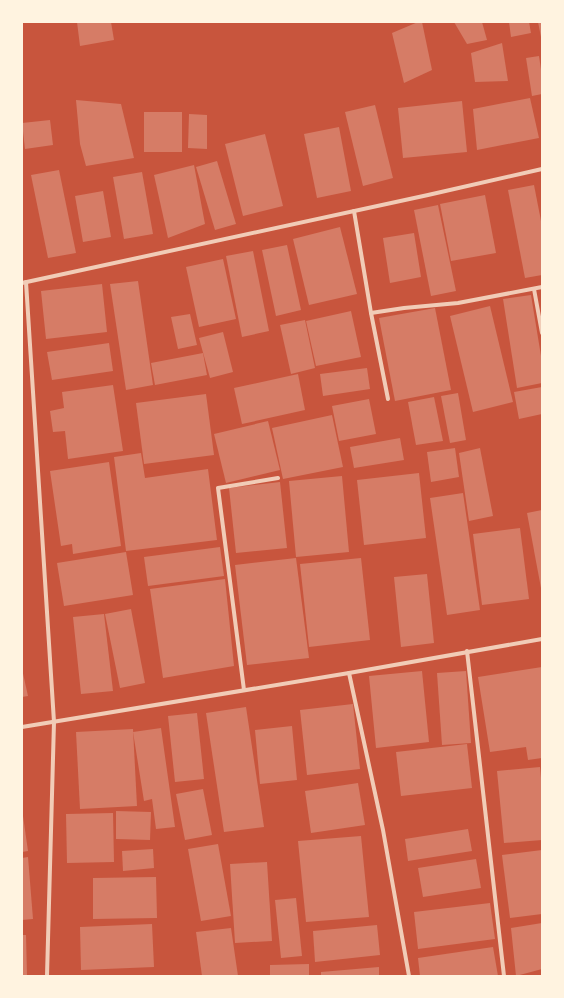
<svg xmlns="http://www.w3.org/2000/svg" width="564" height="998" font-family="'Noto Sans',sans-serif">
	<style>
		.building { fill: #d67c66 }
		.lines { fill: none; stroke-linecap: round; stroke-linejoin: round }
		.minor { stroke: #f1ccb7; stroke-width: 4 }
	</style>
	<rect width="100%" height="100%" fill="#c8553d"/>
	<!-- building -->
	<g class="building">
		<path d="M77 22H111L114 40 80 46Z"/>
		<path d="M418 22H422L432 70 404 83 392 33Z"/>
		<path d="M454 22H482L487 40 467 44Z"/>
		<path d="M509 22H529L531 33 511 37Z"/>
		<path d="M538 22H542V37H541Z"/>
		<path d="M502 43 508 81 475 82 471 53Z"/>
		<path d="M539 56 542 76V94L532 96 526 58Z"/>
		<path d="M530 98 539 138 477 150 473 109Z"/>
		<path d="M76 100 121 104 134 158 86 166 80 144Z"/>
		<path d="M462 101 467 152 403 158 398 108Z"/>
		<path d="M375 105 393 178 363 186 345 112Z"/>
		<rect x="144" y="112" width="38" height="40"/>
		<path d="M189 114 207 115V149L188 148Z"/>
		<path d="M50 120 53 145 25 149 22 123Z"/>
		<path d="M339 127 351 191 317 198 304 134Z"/>
		<path d="M265 134 283 206 243 216 225 144Z"/>
		<path d="M217 161 236 224 215 230 196 167Z"/>
		<path d="M194 165 205 224 168 238 154 175Z"/>
		<path d="M59 170 76 253 48 258 31 175Z"/>
		<path d="M142 172 153 234 124 239 113 177Z"/>
		<path d="M534 185 542 226V275L525 278 508 190Z"/>
		<path d="M103 191 111 237 83 242 75 196Z"/>
		<path d="M485 195 496 253 451 261 440 204Z"/>
		<path d="M438 205 456 291 431 296 414 210Z"/>
		<path d="M340 227 357 294 309 305 293 239Z"/>
		<path d="M414 233 421 277 390 283 383 238Z"/>
		<path d="M287 245 301 310 276 316 262 250Z"/>
		<path d="M253 251 269 331 242 337 226 256Z"/>
		<path d="M223 259 236 319 199 327 186 267Z"/>
		<path d="M138 281 153 385 126 390 110 284Z"/>
		<path d="M102 284 107 332 46 339 41 291Z"/>
		<path d="M531 295 542 362V383L517 388 503 299Z"/>
		<path d="M490 306 513 402 473 412 450 316Z"/>
		<path d="M435 308 451 390 395 401 379 318Z"/>
		<path d="M351 311 361 357 316 366 306 321Z"/>
		<path d="M190 314 197 345 178 349 171 317Z"/>
		<path d="M305 320 315 368 291 374 280 325Z"/>
		<path d="M223 332 233 372 210 378 199 338Z"/>
		<path d="M109 343 113 371 52 380 47 352Z"/>
		<path d="M203 353 207 375 155 385 151 363Z"/>
		<path d="M367 368 370 389 323 396 320 374Z"/>
		<path d="M298 374 305 410 242 424 234 388Z"/>
		<path d="M113 385 123 451 68 459 65 431 53 432 50 411 64 408 62 392Z"/>
		<path d="M542 387V414L519 419 514 392Z"/>
		<path d="M458 393 466 440 450 443 441 396Z"/>
		<path d="M206 394 214 455 144 464 136 403Z"/>
		<path d="M434 397 443 441 416 445 408 402Z"/>
		<path d="M369 399 376 434 339 441 332 406Z"/>
		<path d="M332 415 343 467 283 479 272 428Z"/>
		<path d="M268 421 280 470 226 483 214 434Z"/>
		<path d="M400 438 404 460 354 468 350 447Z"/>
		<path d="M455 448 459 477 431 482 427 452Z"/>
		<path d="M480 448 493 516 469 521 459 453Z"/>
		<path d="M141 453 145 478 208 469 217 540 126 551 114 457Z"/>
		<path d="M109 462 121 546 73 554 72 544 61 546 50 471Z"/>
		<path d="M419 473 426 538 364 545 357 480Z"/>
		<path d="M342 476 349 552 296 557 289 481Z"/>
		<path d="M280 482 287 548 236 553 229 488Z"/>
		<path d="M463 493 480 610 447 615 430 498Z"/>
		<path d="M542 510V588H541L527 513Z"/>
		<path d="M520 528 529 599 482 605 473 534Z"/>
		<path d="M220 547 224 576 148 586 144 557Z"/>
		<path d="M126 552 133 595 64 606 57 563Z"/>
		<path d="M296 558 309 658 247 665 235 565Z"/>
		<path d="M361 558 370 640 309 647 300 564Z"/>
		<path d="M427 574 434 643 401 647 394 577Z"/>
		<path d="M225 579 234 666 163 678 150 589Z"/>
		<path d="M131 609 145 683 120 688 105 614Z"/>
		<path d="M104 614 113 691 81 694 73 617Z"/>
		<path d="M542 667V758L528 760 526 747 490 752 478 677Z"/>
		<path d="M22 669 28 696 22 697Z"/>
		<path d="M422 671 429 742 376 748 369 676Z"/>
		<path d="M466 671 471 743 442 745 437 673Z"/>
		<path d="M353 704 360 769 307 775 300 710Z"/>
		<path d="M246 707 264 827 224 832 206 713Z"/>
		<path d="M197 713 204 779 175 782 168 716Z"/>
		<path d="M292 726 297 780 260 784 255 730Z"/>
		<path d="M161 728 175 827 156 829 152 799 144 801 133 732Z"/>
		<path d="M133 729 137 806 80 809 76 732Z"/>
		<path d="M467 744 472 788 401 796 396 752Z"/>
		<path d="M540 767 542 789V840L504 843 497 771Z"/>
		<path d="M358 783 365 825 311 833 305 791Z"/>
		<path d="M203 789 212 835 185 840 176 794Z"/>
		<path d="M116 811 151 812 150 840 116 839Z"/>
		<path d="M113 813 114 862 67 863 66 814Z"/>
		<path d="M23 816 28 851 22 852V817Z"/>
		<path d="M468 829 472 851 408 861 405 839Z"/>
		<path d="M361 836 369 917 306 922 298 841Z"/>
		<path d="M218 844 231 916 201 921 188 849Z"/>
		<path d="M153 849 154 868 123 871 122 851Z"/>
		<path d="M542 850V914L510 918 502 855Z"/>
		<path d="M28 857 33 919 22 920V858Z"/>
		<path d="M476 859 481 888 423 897 418 868Z"/>
		<path d="M267 862 272 941 235 943 230 864Z"/>
		<path d="M156 877 157 918 93 919V878Z"/>
		<path d="M296 898 302 956 281 958 275 900Z"/>
		<path d="M490 903 495 939 418 949 414 912Z"/>
		<path d="M542 923V969L516 976 511 928Z"/>
		<path d="M152 924 154 967 81 970 80 927Z"/>
		<path d="M377 925 380 955 315 962 313 931Z"/>
		<path d="M231 928 238 976H202L196 932Z"/>
		<path d="M22 935H26L27 976H22Z"/>
		<path d="M493 947 498 976H420L418 958Z"/>
		<path d="M309 964V976H270V965Z"/>
		<path d="M379 967V976H321V972Z"/>
	</g>
	<g class="lines">
		<!-- minor -->
		<g class="minor">
			<path d="M354 211 371 313 404 308 458 303 542 287"/>
			<path d="M26 282 54 722 47 976"/>
			<path d="M22 283 428 195 542 169"/>
			<path d="M534 289 542 333"/>
			<path d="M371 313 388 399"/>
			<path d="M467 651 504 976"/>
			<path d="M349 673 383 830 409 976"/>
			<path d="M244 690 218 488 278 478"/>
			<path d="M22 727 349 673 542 639"/>
		</g>
	</g>
	<!-- border -->
	<rect width="564" height="998" fill="none" stroke="#fff3e0" stroke-width="46"/>
</svg>
